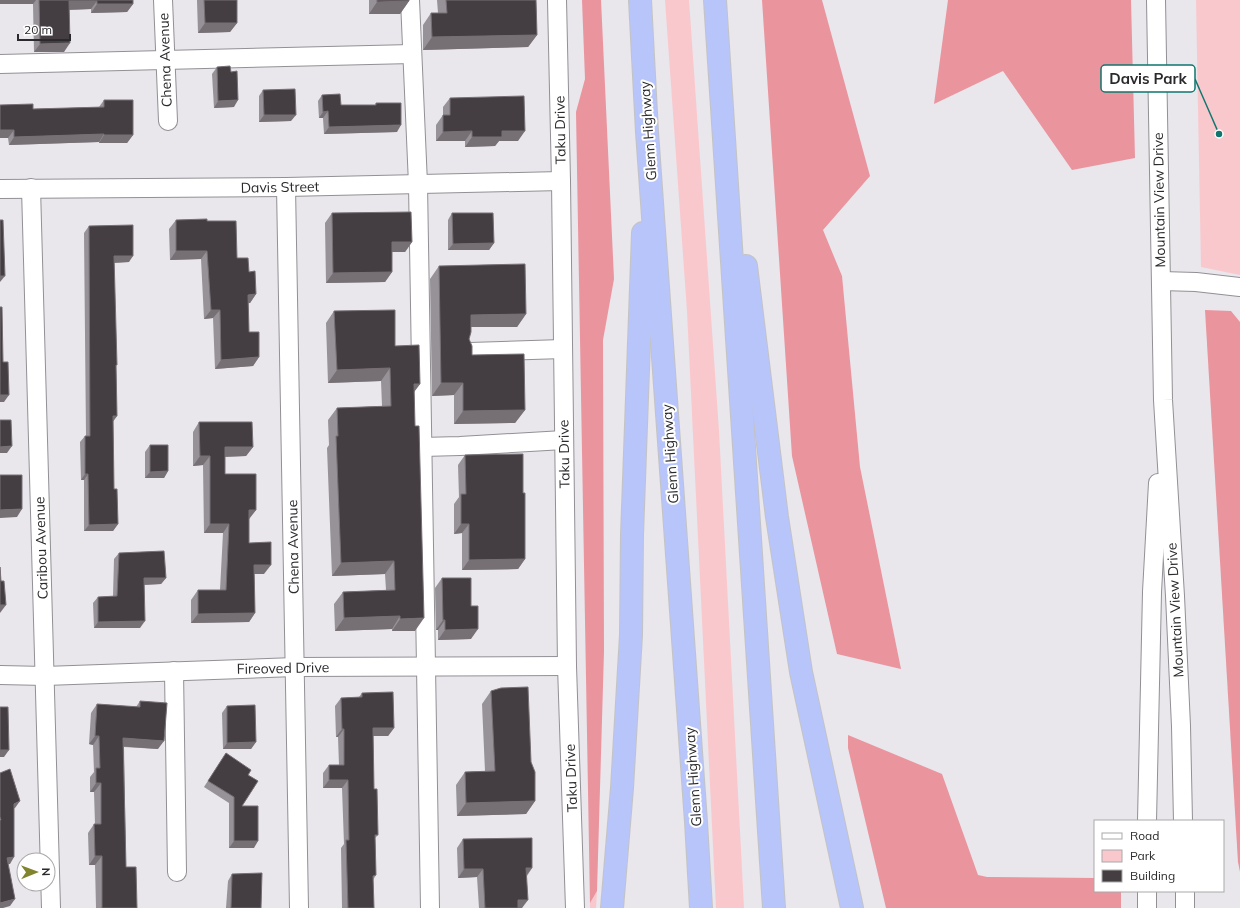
<svg xmlns="http://www.w3.org/2000/svg" width="1240" height="908" font-family="Mulish,sans-serif">
	<style>
		.green { fill: #f9c8cd }
		.forest { fill: #ea949e }
		.lines { fill: none; stroke-linecap: round; stroke-linejoin: round }
		.minor-casing { stroke: #929095; stroke-width: 20 }
		.highway-casing { stroke: #c3c3c4; stroke-width: 24 }
		.minor { stroke: #fff; stroke-width: 18 }
		.highway { stroke: #b8c5fb; stroke-width: 22 }
		.wall { fill: #969297 }
		.shaded-wall { fill: #767075 }
		.building { fill: #443e42; stroke: #767075 }
		.labels { text-anchor: middle; dominant-baseline: central; stroke-width: 4; stroke-linejoin: round; paint-order: stroke }
		.street-label { font-size: 14px; fill: #2a292b; stroke: #fff }
		.leader { fill: none; stroke: #0f766e; stroke-width: 1.5 }
		.callout-dot { fill: #0f766e; stroke: #fff; stroke-width: 1.5 }
		.callout { fill: #fff; stroke: #0f766e; stroke-width: 1.5 }
		.callout-label { font-size: 15px; text-anchor: middle; font-weight: bold; fill: #2a292b }
	</style>
	<rect width="100%" height="100%" fill="#e9e6ec"/>
	<!-- green -->
	<g class="green">
		<path d="M665 0H689L719 431 744 908H716L687 311Z"/>
		<path d="M1196 0H1240V275L1201 267Z"/>
		<path d="M597 891 596 908H590V903Z"/>
	</g>
	<!-- forest -->
	<g class="forest">
		<path d="M582 0H601L614 279 603 340 604 651 597 891 590 903 576 112 585 79Z"/>
		<path d="M762 0H822L870 176 823 230 842 276 860 467 901 669 837 654 792 456Z"/>
		<path d="M948 0H1131L1135 158 1072 170 1003 71 934 104Z"/>
		<path d="M1205 310 1231 311 1240 322V872L1238 862Z"/>
		<path d="M848 735 942 774 978 875 987 877 1095 878V891H1121V908H886L848 748Z"/>
	</g>
	<g class="lines">
		<defs>
			<g id="minor">
				<path d="M163 0 168 121"/>
				<path d="M410 0 418 184 430 908"/>
				<path d="M557 0 561 181 567 666 575 908"/>
				<path d="M1156 0 1163 400 1175 596 1181 726 1183 821"/>
				<path d="M0 64 412 54"/>
				<path d="M286 187 299 908"/>
				<path d="M31 188 51 908"/>
				<path d="M0 189 286 187 561 181"/>
				<path d="M1161 281 1196 282 1240 287"/>
				<path d="M470 352 563 349"/>
				<path d="M422 447 460 446 564 440"/>
				<path d="M174 671 177 872"/>
				<path d="M0 675 45 676 295 667 567 666"/>
				<path d="M1147 821 1152 592 1158 483"/>
				<path d="M1147 891V908"/>
				<path d="M1185 891V908"/>
			</g>
			<g id="highway">
				<path d="M640 0 647 132 696 822 701 908"/>
				<path d="M715 0 774 908"/>
				<path d="M746 266 777 517 801 672 852 908"/>
				<path d="M612 908 622 788 631 635 632 535 643 233"/>
			</g>
		</defs>
		<!-- minor casing -->
		<use href="#minor" class="minor-casing"/>
		<!-- highway casing -->
		<use href="#highway" class="highway-casing"/>
		<!-- minor -->
		<use href="#minor" class="minor"/>
		<!-- highway -->
		<use href="#highway" class="highway"/>
	</g>
	<!-- wall -->
	<g class="wall">
		<path d="M0 0H133V4L127 12 91 13V9L69 10 64 52H34L33 4H0Z"/>
		<path d="M197 0H237V23L230 32 198 33Z"/>
		<path d="M369 0H409V1L400 14H369Z"/>
		<path d="M437 0H536L537 35 528 47 423 50V25L431 13H438Z"/>
		<path d="M217 67 234 107 214 108 212 74Z"/>
		<path d="M263 90 291 121 259 122V96Z"/>
		<path d="M322 95 341 105H375L376 103 397 132 324 134 323 118H319L318 101Z"/>
		<path d="M450 98 518 141H499L495 146 465 147V141H436V125L443 115V107Z"/>
		<path d="M104 100 133 135 127 143H99V142L9 145 8 138H0L33 109 99 107Z"/>
		<path d="M332 213 412 242 405 252H392V272L385 282 326 283 325 223Z"/>
		<path d="M452 213 494 243 489 250H448V220Z"/>
		<path d="M176 220 207 221 249 272 256 294 250 303H248L249 332 259 357 253 366 215 369 213 318 204 319 201 259 170 260 169 229Z"/>
		<path d="M89 226 129 262 114 263 117 416 113 421 114 489 118 524 113 531H84V480H81L80 442 85 436H86L84 233Z"/>
		<path d="M439 266 526 314 517 327H471L469 339 472 355 525 410 515 423 454 424V395L432 396 430 279Z"/>
		<path d="M334 311 395 346 420 384 414 392 415 631H392V629L335 631 334 604 343 592 386 590 385 574 332 576 327 448 329 445 328 420 337 408 382 406 381 381 328 383 326 323Z"/>
		<path d="M199 422 253 447 246 456 225 457V474L256 510 249 519V543L264 574H254L255 613 249 622 191 623V600L198 590H220L223 533H204L203 465 193 466V432Z"/>
		<path d="M150 445 168 471 164 478H145V452Z"/>
		<path d="M465 455 523 493 525 559 518 569 462 570V533L454 534V504L459 497 458 465Z"/>
		<path d="M119 553 166 578 161 584 144 585 140 628H94L93 603 98 597 113 596 114 559Z"/>
		<path d="M442 578 471 606V639L438 640V630H436L435 588Z"/>
		<path d="M491 691 531 762 535 801 526 814 457 816 456 785 465 772 485 771 482 704Z"/>
		<path d="M362 693 394 728 388 736H373L374 789 378 835 375 838 376 875 373 880 374 908H342L341 848 344 844 342 788H323V773L329 765H339L338 737H336L335 706 341 698 359 697Z"/>
		<path d="M140 701 158 749 124 747 126 867 137 908H96L95 865H89L88 833 94 824H95L94 792H90V777L94 772 93 745 89 744 91 713 97 704 136 707Z"/>
		<path d="M227 706 256 742 251 749H223L222 713Z"/>
		<path d="M226 753 248 775 242 806 254 848H229V803L204 787Z"/>
		<path d="M463 839 532 868 527 876 522 908H479L477 877 458 878 457 848Z"/>
		<path d="M232 874 261 908H226L228 881Z"/>
	</g>
	<!-- shaded-wall -->
	<g class="shaded-wall">
		<path d="M0 0H36L33 4H0Z"/>
		<path d="M69 1H97L91 9 63 10Z"/>
		<path d="M409 1 400 14H369L377 2Z"/>
		<path d="M97 4H133L127 12 91 13Z"/>
		<path d="M205 23H237L230 32 198 33Z"/>
		<path d="M537 35 528 47 423 50 432 37Z"/>
		<path d="M70 43 64 52H34L40 44Z"/>
		<path d="M238 100 234 107 214 108 218 101Z"/>
		<path d="M328 111 323 118H319L323 112Z"/>
		<path d="M264 115H296L291 121 259 122Z"/>
		<path d="M401 125 397 132 324 134 329 127Z"/>
		<path d="M0 130H14L8 138H0Z"/>
		<path d="M472 131 465 141H436L443 132Z"/>
		<path d="M502 131H525L518 141H499L495 146 465 147 472 137Z"/>
		<path d="M104 134 99 142 9 145 14 137Z"/>
		<path d="M104 135H133L127 143H99Z"/>
		<path d="M392 242H412L405 252H385Z"/>
		<path d="M494 243 489 250H448L453 244Z"/>
		<path d="M176 251H207L201 259 170 260Z"/>
		<path d="M114 256H133L129 262 109 263Z"/>
		<path d="M392 272 385 282 326 283 333 273Z"/>
		<path d="M0 276H5L0 282Z"/>
		<path d="M256 294 250 303 242 304 248 295Z"/>
		<path d="M211 310H220L213 318 204 319Z"/>
		<path d="M526 314 517 327H462L471 315Z"/>
		<path d="M259 357 253 366 215 369 221 360Z"/>
		<path d="M390 368 381 381 328 383 337 370Z"/>
		<path d="M441 383H463L454 395 432 396Z"/>
		<path d="M414 384H420L411 396Z"/>
		<path d="M0 395H9L4 402H0Z"/>
		<path d="M525 410 515 423 454 424 463 411Z"/>
		<path d="M113 416H117L112 423Z"/>
		<path d="M12 446 7 453H0V447Z"/>
		<path d="M225 447H253L246 456 218 457Z"/>
		<path d="M200 456H210L203 465 193 466Z"/>
		<path d="M168 471 164 478H145L150 472Z"/>
		<path d="M85 474H88L84 480H81Z"/>
		<path d="M22 509 17 517 0 518V510Z"/>
		<path d="M249 510H256L249 519H242Z"/>
		<path d="M118 524 113 531H84L89 525Z"/>
		<path d="M210 524H229L223 533H204Z"/>
		<path d="M461 524H469L462 533 454 534Z"/>
		<path d="M525 559 518 569 462 570 469 560Z"/>
		<path d="M394 561 385 574 332 576 341 563Z"/>
		<path d="M254 565H271L264 574H247Z"/>
		<path d="M144 578H166L161 584 140 585Z"/>
		<path d="M0 605H6L0 613Z"/>
		<path d="M255 613 249 622 191 623 198 614Z"/>
		<path d="M400 616 392 629 335 631 344 618Z"/>
		<path d="M424 618 415 631H392L400 619Z"/>
		<path d="M443 620H445L438 630H436Z"/>
		<path d="M145 621 140 628H94L98 622Z"/>
		<path d="M478 629 471 639 438 640 445 630Z"/>
		<path d="M373 728H394L388 736H368Z"/>
		<path d="M342 729H344L338 737H336Z"/>
		<path d="M95 736H99L93 745 89 744Z"/>
		<path d="M123 738 164 741 158 749 117 746Z"/>
		<path d="M256 742 251 749H223L227 743Z"/>
		<path d="M0 750H9L4 757H0Z"/>
		<path d="M329 780H348L342 788H323Z"/>
		<path d="M96 783H101L94 792H90Z"/>
		<path d="M20 801 15 808 9 810 14 804Z"/>
		<path d="M535 801 526 814 457 816 466 803Z"/>
		<path d="M234 841H258L254 848H229Z"/>
		<path d="M95 856H102L95 865H89Z"/>
		<path d="M14 857 10 864H2L7 858Z"/>
		<path d="M526 868H532L526 876Z"/>
		<path d="M464 869H483L477 877 458 878Z"/>
		<path d="M15 899 10 906 3 908H0V903Z"/>
		<path d="M518 900H528L522 908H512Z"/>
	</g>
	<!-- building -->
	<g class="building">
		<path d="M39 0H133V4H97V1H69L70 43 40 44Z"/>
		<path d="M204 0H237V23H205Z"/>
		<path d="M377 0H409V1L377 2Z"/>
		<path d="M446 0H536L537 35 432 37 431 13H447Z"/>
		<path d="M230 66 231 72 237 71 238 100 218 101 217 67Z"/>
		<path d="M295 89 296 115H264L263 90Z"/>
		<path d="M340 94 341 105H376V103H401V125L329 127 328 111 323 112 322 95Z"/>
		<path d="M524 96 525 131H502V137H472V131L443 132V115H450V98Z"/>
		<path d="M104 100H133V135H104V134L14 137V130H0V105L33 104V109L104 107Z"/>
		<path d="M411 212 412 242H392V272L333 273 332 213Z"/>
		<path d="M452 213H493L494 243 453 244Z"/>
		<path d="M207 219V221H236L237 258H248L249 272 255 271 256 294 248 295 249 332H259V357L221 360 220 310H211L207 251H176V220Z"/>
		<path d="M0 220H3L5 276H0Z"/>
		<path d="M133 225V256H114L117 365H116L117 416H113L114 489H117L118 524 89 525 88 474H85V436H90L89 226Z"/>
		<path d="M525 264 526 314 471 315V332L469 339 472 346V355L524 354 525 410 463 411V383H441L439 266Z"/>
		<path d="M0 307H2L3 362H8L9 395H0Z"/>
		<path d="M395 310V346L419 345 420 384H414L415 426H419L424 618 400 619V616L344 618 343 592 395 590 394 561 341 563 336 436H338L337 408 391 406 390 368 337 370 334 311Z"/>
		<path d="M0 420H11L12 446 0 447Z"/>
		<path d="M199 422H252L253 447H225V474H256V510H249V543L271 542V565H254L255 613 198 614V590H226L229 524H210V456H200Z"/>
		<path d="M150 445H168V471L150 472Z"/>
		<path d="M523 454V493H525V559L469 560V524H461V494H466L465 455Z"/>
		<path d="M0 475H22V509L0 510Z"/>
		<path d="M164 551 166 578H144L145 621 98 622V597L117 596 119 553Z"/>
		<path d="M0 567 1 581H4L6 605H0Z"/>
		<path d="M442 578H471V606H478V629L445 630V620H443Z"/>
		<path d="M528 687 531 762 535 772V801L466 803 465 772 495 771 491 691 501 688Z"/>
		<path d="M393 692 394 728H373L374 789H377L378 835H375L376 875 373 876 374 908H348L346 840H349L348 780H329V765H344V729H342L341 698 362 697V693Z"/>
		<path d="M140 701 167 703 164 741 123 738 126 867H136L137 908H102V856H95L94 824H101V783H96V768H100L99 736H95L97 704 140 707Z"/>
		<path d="M255 705 256 742 227 743V706Z"/>
		<path d="M0 707H8L9 750H0Z"/>
		<path d="M226 753 251 770 248 775 258 781 242 806H258V841H234V797L208 781Z"/>
		<path d="M10 769 20 801 14 804V857L7 858 15 899 0 903V820H1L0 817V773Z"/>
		<path d="M532 838V868H526L528 900H518V908H485L483 869H464L463 839Z"/>
		<path d="M262 873 261 908H231L232 874Z"/>
	</g>
	<g class="labels">
		<!-- street labels -->
		<g class="street-label">
			<text transform="translate(165 60) rotate(-92)">Chena Avenue</text>
			<text transform="translate(560 130) rotate(-91)">Taku Drive</text>
			<text transform="translate(648 131) rotate(-94)">Glenn Highway</text>
			<text transform="translate(280 187) rotate(-1)">Davis Street</text>
			<text transform="translate(1159 200) rotate(-91)">Mountain View Drive</text>
			<text transform="translate(564 454) rotate(-91)">Taku Drive</text>
			<text transform="translate(670 454) rotate(-94)">Glenn Highway</text>
			<text transform="translate(293 547) rotate(-91)">Chena Avenue</text>
			<text transform="translate(41 548) rotate(-92)">Caribou Avenue</text>
			<text transform="translate(1175 610) rotate(-93)">Mountain View Drive</text>
			<text transform="translate(283 668) rotate(-1)">Fireoved Drive</text>
			<text transform="translate(693 777) rotate(-94)">Glenn Highway</text>
			<text transform="translate(571 778) rotate(-92)">Taku Drive</text>
		</g>
	</g>
	<!-- callouts -->
	<path class="leader" d="M1219 134L1195 79"/>
	<circle class="callout-dot" cx="1219" cy="134" r="4"/>
	<rect class="callout" x="1101" y="65" width="94" height="27" rx="4"/>
	<g class="callout-label">
		<text x="1148" y="84">Davis Park</text>
	</g>
	<!-- legend -->
	<rect x="1094" y="820" width="130" height="72" fill="#ffffff" stroke="#aaa9aa"/>
	<rect x="1102" y="833" width="20" height="6" fill="#ffffff" stroke="#aaa9aa"/>
	<text x="1130" y="840" font-size="12" fill="#2a292b">Road</text>
	<rect x="1102" y="850" width="20" height="12" fill="#f9c8cd" stroke="#aaa9aa"/>
	<text x="1130" y="860" font-size="12" fill="#2a292b">Park</text>
	<rect x="1102" y="870" width="20" height="12" fill="#443e42" stroke="#aaa9aa"/>
	<text x="1130" y="880" font-size="12" fill="#2a292b">Building</text>
	<!-- north arrow -->
	<g transform="translate(36 872) rotate(89)"><circle r="19" fill="#ffffff" stroke="#aaa9aa"/>
	<path d="M0-3L7 15L0 10L-7 15Z" fill="#81832d"/>
	<text y="-6" font-size="11" font-weight="bold" text-anchor="middle" fill="#2a292b">N</text>
	</g>
	<!-- scale -->
	<path d="M18 34v6h52v-6" fill="none" stroke="#2a292b" stroke-width="2"/>
	<text x="24" y="34" font-size="12" fill="#2a292b" stroke="#ffffff" stroke-width="3" paint-order="stroke">20 m</text>
</svg>
